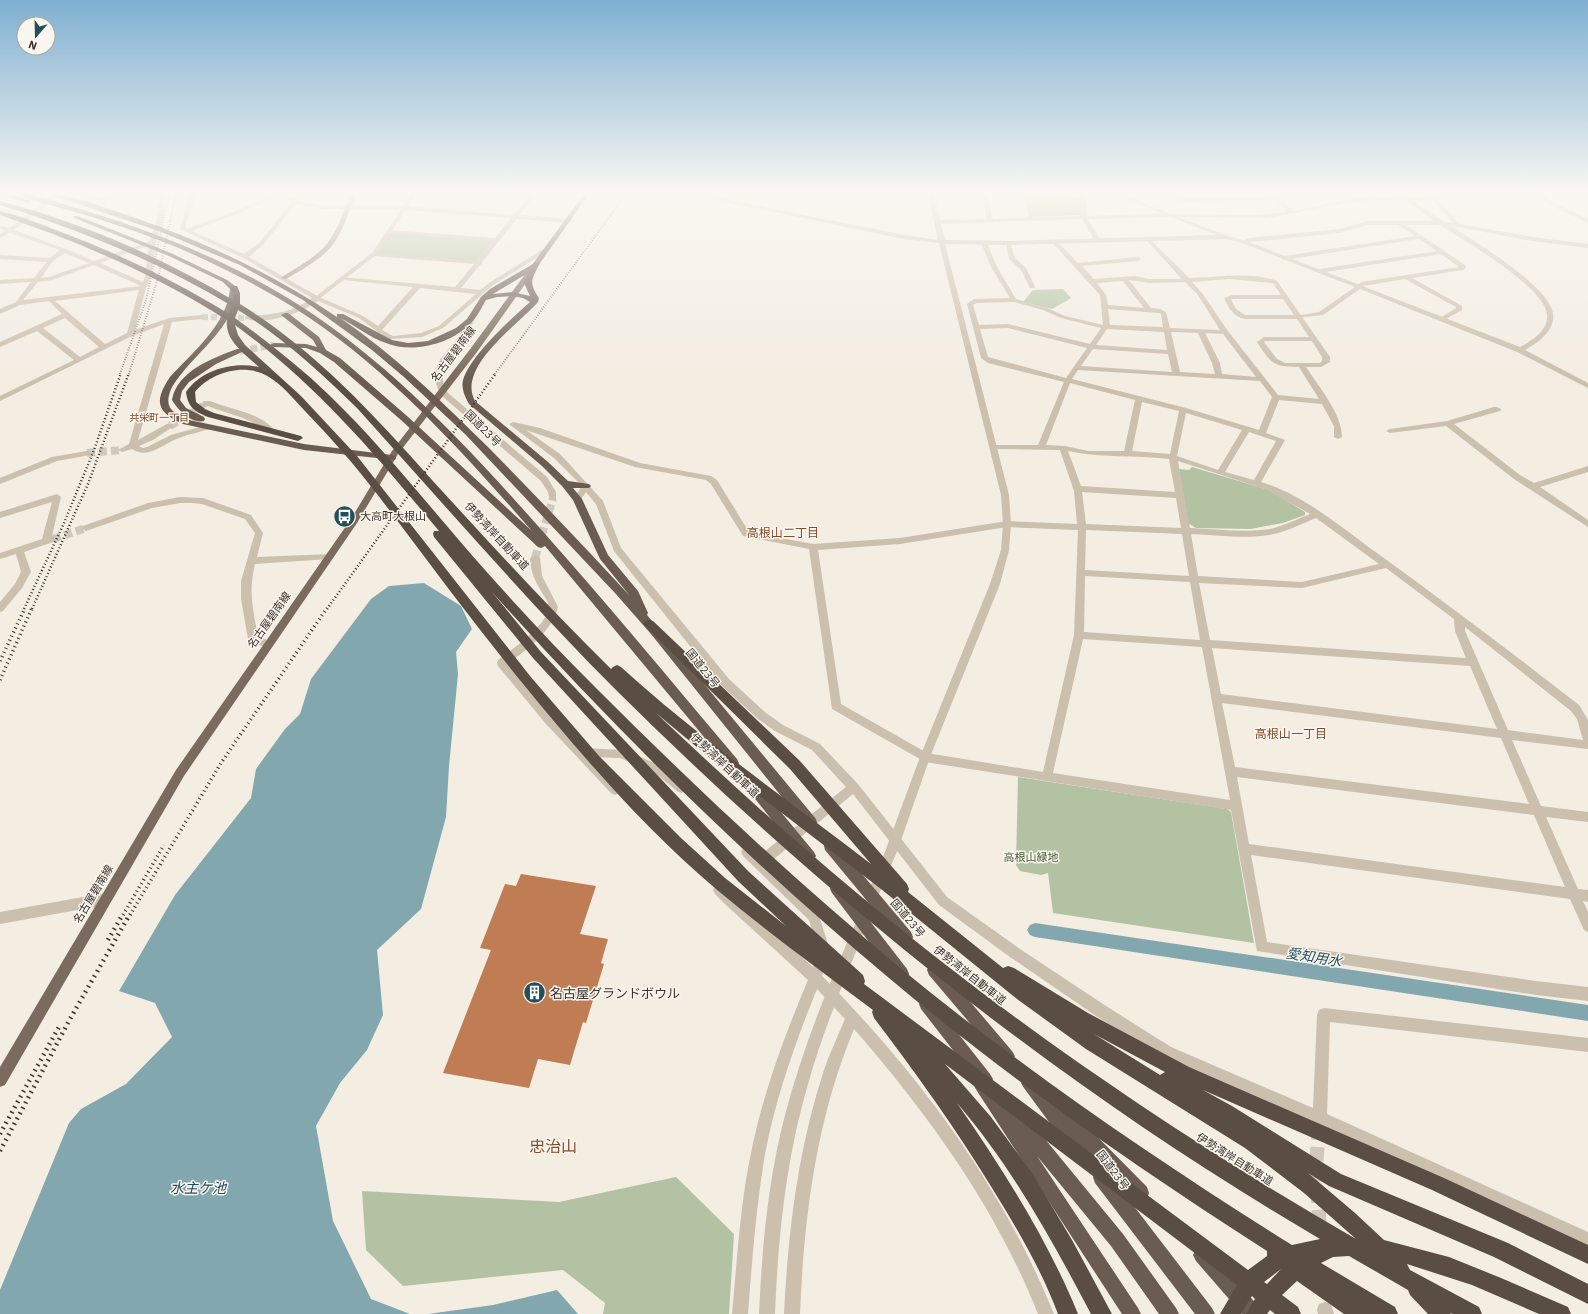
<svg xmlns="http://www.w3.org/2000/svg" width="1588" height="1314" font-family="'IBM Plex Sans','Noto Sans JP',sans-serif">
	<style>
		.green { fill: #b3c2a2 }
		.water { fill: #82a7af }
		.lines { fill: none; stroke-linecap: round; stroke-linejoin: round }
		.canal { fill: #82a7af; fill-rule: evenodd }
		.building { fill: #c07c53 }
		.minor-tunnel-far2 { stroke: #cec8be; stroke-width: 6; stroke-dasharray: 6 3; stroke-linecap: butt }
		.minor-tunnel-far1 { stroke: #cec8be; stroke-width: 8; stroke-dasharray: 8 4; stroke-linecap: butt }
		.minor-tunnel { stroke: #cec8be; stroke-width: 14; stroke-dasharray: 14 7; stroke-linecap: butt }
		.trunk-tunnel { stroke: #cec8be; stroke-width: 7; stroke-dasharray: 7 3.5; stroke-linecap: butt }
		.minor { fill: #cbbfae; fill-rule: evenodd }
		.tertiary { fill: #cbbfae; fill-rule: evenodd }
		.secondary { fill: #9f8f7f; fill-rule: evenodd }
		.primary { fill: #7b6b5e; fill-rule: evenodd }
		.trunk { fill: #6a5c51; fill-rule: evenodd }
		.motorway { fill: #5a4e44; fill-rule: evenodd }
		.rail-far3 { stroke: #3a322c; stroke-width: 2; stroke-dasharray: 0.5 2; stroke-linecap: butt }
		.rail-far2 { stroke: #3a322c; stroke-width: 2.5; stroke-dasharray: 1 2.5; stroke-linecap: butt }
		.rail-far1 { stroke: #3a322c; stroke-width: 3.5; stroke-dasharray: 1 3.5; stroke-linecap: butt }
		.rail { stroke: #3a322c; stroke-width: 4.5; stroke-dasharray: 1.5 4.5; stroke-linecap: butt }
		.labels { text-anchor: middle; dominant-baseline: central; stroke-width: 3; stroke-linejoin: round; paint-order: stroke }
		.far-neighbourhood-label { font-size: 10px; fill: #854b29; stroke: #faf6ef }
		.street-label { font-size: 11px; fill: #3a322c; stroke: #faf6ef }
		.poi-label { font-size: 11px; fill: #3a322c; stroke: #faf6ef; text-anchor: start }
		.park-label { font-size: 11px; fill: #445731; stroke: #faf6ef }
		.neighbourhood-label { font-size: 12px; fill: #854b29; stroke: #faf6ef }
		.near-poi-label { font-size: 13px; fill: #3a322c; stroke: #faf6ef; text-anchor: start }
		.near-water-label { font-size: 14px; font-style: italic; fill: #234f5a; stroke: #faf6ef }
		.near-quarter-label { font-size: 16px; fill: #854b29; stroke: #faf6ef }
	</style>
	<rect width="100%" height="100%" fill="#f3ede2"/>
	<!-- green -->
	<g class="green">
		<path d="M1029 194H1063L1081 198V215L1034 217Z"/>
		<path d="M390 231 497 240 480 263 374 254Z"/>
		<path d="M1063 289 1071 298 1052 309 1023 302 1033 290Z"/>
		<path d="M1192 467 1269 490 1305 512V515L1283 523 1250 529 1196 528 1188 523 1179 469 1189 470Z"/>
		<path d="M1018 777 1227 809 1231 812 1254 943 1053 913 1048 873 1041 875 1020 871 1016 865Z"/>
		<path d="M676 1177 734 1234 729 1314H603L605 1303 563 1270 403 1286 366 1250 362 1191 559 1202Z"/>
	</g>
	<!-- water -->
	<g class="water">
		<path d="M424 583 461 606 472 629 456 652 458 674 449 766 446 817 421 909 377 950 383 1015 367 1050 340 1083 316 1126 333 1221 371 1299 410 1314H0V1290L69 1123 81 1109 126 1084 172 1037 155 1003 119 991 175 895 251 798 256 769 285 729 300 714 311 679 371 599 389 586Z"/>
		<path d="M557 1290 578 1314H428L493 1305Z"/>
	</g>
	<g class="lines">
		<!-- canal -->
		<path class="canal" d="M1035 923 1588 1005V1021L1035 937 1030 935 1027 930 1030 925Z"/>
	</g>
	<!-- building -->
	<path class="building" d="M521 874 596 886 580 934 608 939 601 963 604 964 586 1023 583 1022 570 1065 538 1059 529 1088 443 1073 491 950 480 948 505 884 516 886Z"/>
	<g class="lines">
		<!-- minor-tunnel-far2 -->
		<g class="minor-tunnel-far2">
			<path d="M41 207 53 194"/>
			<path d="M202 317 247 318"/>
		</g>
		<!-- minor-tunnel-far1 -->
		<g class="minor-tunnel-far1">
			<path d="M170 426 203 406"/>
			<path d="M87 453 122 450"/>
			<path d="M53 539 86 528"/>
			<path d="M535 558 553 498"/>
		</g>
		<!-- minor-tunnel -->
		<path class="minor-tunnel" d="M1319 1126 1316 1169 1320 1230"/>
		<!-- trunk-tunnel -->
		<path class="trunk-tunnel" d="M240 351 274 345"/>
		<!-- minor -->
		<g class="minor">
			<path d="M81 194H90L104 200 111 194H117L105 204Z"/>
			<path d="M159 194H165L163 218 156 242 151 277 146 288 135 330 169 318 202 315 205 317 202 319 172 322 138 440 167 424H173L174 426 153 440 139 446 143 448 147 447 171 435 207 425H210V429C200 432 189 434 179 438 164 443 148 460 132 449L122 452 118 450 129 444 164 324 130 337 0 401V396L74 360 37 331 0 347V342L62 314 49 301 20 305 0 314V309L16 302 31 282 0 284V280L34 278 47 262 0 259V255L50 258 60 250 10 233 0 238V234L5 231 0 229V225L9 228 39 206H43V208L14 230 66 249 94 261 150 241 157 218ZM149 245 145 277 143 282 100 263ZM65 253 89 263 49 277 41 278 53 261ZM94 265 141 286 23 300 38 282 52 280ZM139 290 127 333 105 344 55 301ZM65 318 99 347 80 357 43 328Z"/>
			<path d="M190 194H196L185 227 187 229 238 210 272 194H285L303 203 320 205 405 206 514 215 529 196 519 194H536L520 215 568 219 571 221 568 223 517 219 482 262V264L480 265 461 288 480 290 489 283 545 248H549V250L493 285 443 328 422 337 390 339 383 336 359 318 318 301C298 315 269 324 245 319V317L247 316C271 315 292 313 312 298L243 258 180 229ZM279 196 292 202 260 242 244 254 192 231 242 212ZM296 203 320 209 405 210 511 218 495 238 388 230V232L390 233 492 241 476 261 372 253 371 254 374 256 474 264 455 287 340 277V279L342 280 413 287 378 326 363 316 319 297 249 257 264 244ZM420 288 476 294 439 326 421 333 393 336 382 330Z"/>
			<path d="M981 194H987L993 219 1029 217 1023 194H1029L1035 217 1081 216 1080 196 1082 194 1086 196 1087 216 1169 213 1172 215 1169 217 1088 219 1101 241 1098 243 1095 241 1082 219 937 224 934 222 937 220 987 219Z"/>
			<path d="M1176 194H1182L1183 198 1277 196 1280 198 1277 200 1180 202 1177 200Z"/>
			<path d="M1365 194H1371L1374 198 1369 199Z"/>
			<path d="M1532 194C1539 194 1545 194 1550 201L1588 219V223L1546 203 1543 199Z"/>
			<path d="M1435 197 1460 224 1533 237 1588 244V248L1533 241 1458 227 1440 225H1406L1465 265 1466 268 1463 270 1412 278 1462 306V310L1442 321 1439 319 1440 318 1456 308V307L1405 279 1363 286 1359 289 1356 287 1361 282 1459 267 1441 254 1319 273 1316 271 1319 269 1437 251 1419 239 1284 260 1281 258 1284 256 1415 236 1398 225H1368L1339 233 1250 242 1244 244 1241 242 1249 238 1339 229 1368 221H1440L1453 223 1433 200 1432 199Z"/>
			<path d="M1149 238 1189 278C1215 278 1252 271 1277 281L1330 357V362L1321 367H1306C1319 387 1342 414 1342 437L1338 439 1334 437V426L1322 404 1279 400 1266 433 1285 440 1261 482C1303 494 1342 528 1377 553 1445 602 1512 653 1579 705L1588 720V749L1512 740 1541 806 1588 812V822L1546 817 1578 889 1588 890V902L1583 901 1588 912V932L1584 930 1570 899 1251 855 1267 942 1536 981 1588 987V1001L1536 995 1257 951 1231 810 925 762 832 709 809 549 743 536 711 484 706 480 635 467 526 430 560 454 603 501 621 548 729 679 766 713 783 725 820 744 858 784 947 897 1020 949 1106 1006 1171 1047 1313 1108 1317 1015 1319 1010 1324 1008 1588 1038V1052L1330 1022 1327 1114 1588 1232V1248L1324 1128 1319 1130 1314 1128 1312 1122 1161 1057 1096 1016 1010 957 939 905 853 794 768 864 818 913 831 953 822 976C919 1074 1002 1186 1054 1314H1038C996 1208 929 1115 854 1029 816 1120 804 1217 800 1314H784C788 1231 798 1149 824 1070 830 1052 838 1036 845 1019L817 989C795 1043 776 1097 765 1154 756 1207 752 1261 748 1314H732C737 1261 740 1206 751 1153 763 1093 784 1037 808 980L726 905 715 894 713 890 715 886 719 884 723 886 813 967 819 953 809 920 743 856 741 852 743 848 747 847 751 848 759 856 846 787 812 750 775 731 758 719 721 685 614 551 596 504 586 492 580 501H574L573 499 582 486 554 458 509 424 513 422 540 428 640 463 711 476 717 480 749 532 813 544 900 538 1007 521 1077 524 1074 491 1060 450 994 449 990 447 994 445H1038L1064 382 988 363 981 358 967 304 974 299 1010 298 991 267 981 243 984 241 987 243 997 267 1016 299 1047 308 1065 316 1103 325 1100 295 1051 241 1056 240 1078 263 1138 257 1141 259 1138 261 1082 266 1094 279 1135 276 1149 279H1182L1147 241 1146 240ZM1229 279 1273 283 1281 295H1232L1224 298C1229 309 1233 316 1245 319H1297L1309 337H1264L1257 342C1271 363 1272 367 1299 367L1319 399 1278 395 1228 331 1202 293 1192 282ZM1129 280 1149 283 1185 282 1198 295 1220 330 1170 328 1166 312 1160 309 1151 308ZM1123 281 1144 308 1108 305 1106 295 1097 283ZM1231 299H1283L1294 315H1245L1236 309ZM1014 302 1043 310 1061 318 1101 328 1090 344 1008 324 979 325 973 305 976 303ZM1108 309 1159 313 1161 314 1163 327 1110 325ZM1008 328 1087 348 1066 378 988 357 980 329ZM1107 329 1164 332 1167 350 1096 345ZM1171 332 1198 333 1212 363 1215 374 1180 372ZM1205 333 1223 334 1256 377 1222 374 1220 363ZM1266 341H1312L1322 357V361L1320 363H1285L1277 359 1264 342ZM1093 349 1168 354 1172 372 1081 366ZM1078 370 1260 381 1272 397 1259 430 1186 408 1072 379ZM1070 383 1135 400 1124 451H1088L1065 446 1046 445ZM1142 402 1179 411 1170 454 1132 451ZM1186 413 1242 430 1218 470 1177 456ZM1249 432 1276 441 1254 480 1225 472ZM1068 451C1101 458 1135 455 1169 459L1175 492 1081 486ZM1178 461 1268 490 1310 514C1297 519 1284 526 1270 529 1244 533 1215 529 1190 528ZM1082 492 1176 498 1181 528 1086 524ZM1316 518 1379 564 1302 582 1198 576 1191 534C1216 535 1244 539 1269 535 1286 532 1301 524 1316 518ZM1007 527 1078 530 1074 635 1043 772 927 753 841 704 818 550 900 544ZM1086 530 1182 534 1189 576 1085 570ZM1386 568 1454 619 1455 631 1466 658 1210 640 1199 583 1302 588ZM1085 576 1190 582 1200 640 1084 632ZM1465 627 1571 711 1577 719 1583 740 1508 730 1465 631ZM1083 639 1202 647 1230 800 1053 773ZM1212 648 1470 666 1497 729 1221 694ZM1222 703 1501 738 1529 804 1235 767ZM1237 777 1534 815 1565 887 1249 844Z"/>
			<path d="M1006 242H1010L1015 258 1026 268 1035 287 1034 288H1030L1021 270 1009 259Z"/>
			<path d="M470 317 475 318C472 325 469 332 465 338 451 357 433 368 448 393L547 477 556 492V500H550L548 492 541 481 442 396C424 368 444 357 459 336 463 330 466 323 470 317Z"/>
			<path d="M204 401H210C231 410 260 412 275 431L274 433H268C251 417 229 415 208 406L203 408H200L199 406Z"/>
			<path d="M1494 407H1497L1501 409 1500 411 1454 424 1520 475 1534 483 1588 466V472L1540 487 1588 520V527L1514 479 1446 426 1390 433 1386 431 1390 429 1447 421Z"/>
			<path d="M87 451 91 453 90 455 57 461 0 484V478L52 457Z"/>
			<path d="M57 494 61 497 52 536 56 537 57 539 56 541 24 552 31 572 22 588 3 611 0 612V602L15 584 21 572 16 554 0 559V553L42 539 52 502 0 518V512Z"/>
			<path d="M180 497 203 498 251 515 263 533 257 557 332 554 334 556 332 558 329 559 255 564C248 592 253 609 258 637L271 641 273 644 271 647 268 648 250 642 248 639 241 599V581L255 533 245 519 202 504 192 503H180L152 508 86 531 82 528 83 526 148 503Z"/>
			<path d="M535 555 540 558 542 576 558 607C551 633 528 648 508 664L554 718 582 748 625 750 663 767 685 785 687 788 685 791 681 793 677 791 655 773 620 758 591 757 619 787 621 790 619 793 615 795 611 793 546 724 498 666 497 663 498 660C511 650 557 620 547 601 539 587 530 575 530 558Z"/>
			<path d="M1325 1302 1331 1304 1334 1314H1318L1317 1310 1319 1304Z"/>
		</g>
		<!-- tertiary -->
		<g class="tertiary">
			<path d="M411 194H416L376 255 319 299H315V297L372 253Z"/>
			<path d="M687 194H700L904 235 938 240 928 194H934L945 240 1008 241 1217 235 1113 194H1121L1171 214 1256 215 1287 212 1271 194H1277L1293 211 1362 197H1402L1405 195C1420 201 1437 194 1452 194L1439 199 1414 201C1443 224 1547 279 1553 313 1556 330 1538 343 1525 350L1588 383V388L1517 352 1360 289 1323 315 1296 318V316L1319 312 1355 287 1242 243 1226 239 1008 245 945 244 1009 495 1011 524 1009 550 1000 584 930 757 898 849 874 906 870 908 866 906 864 902 886 849 920 757 990 584 1001 550 1003 524 1001 495 939 243 904 239ZM1384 200C1391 200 1399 199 1405 201 1411 202 1429 218 1435 222 1460 238 1543 285 1547 314 1549 330 1532 341 1520 347L1246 241 1228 236 1179 217 1268 218 1350 202Z"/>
			<path d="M105 893 109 895 111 899 109 903 105 905 0 924V912Z"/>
			<path d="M864 911 868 913 870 917C848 972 824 1027 808 1084 786 1159 778 1236 775 1314H759C762 1247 768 1180 785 1115 803 1046 831 979 860 913Z"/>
		</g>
		<!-- secondary -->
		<path class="secondary" d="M350 194H356C349 211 344 229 334 243 322 259 303 269 286 279H282V277C298 266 318 257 329 241 339 227 344 210 350 194Z"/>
		<!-- primary -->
		<path class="primary" d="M584 194H589L477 352 398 454 357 523 184 776 5 1085 0 1087V1067L176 770 351 519 392 451 471 348Z"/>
		<!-- trunk -->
		<g class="trunk">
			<path d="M1 194H12L30 201 27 203Z"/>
			<path d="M17 194H29C123 220 216 252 299 305 391 364 466 445 538 526 606 602 671 681 737 759L739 763 737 767 733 768 729 767 545 546 541 548 538 547 401 420 334 362 320 353 306 348 274 347 270 345 274 343 306 344 317 347 313 340 281 315 285 313H288L319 337 326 350 340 358 407 416 532 531C460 449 386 366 293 307 257 285 220 266 181 249 145 234 107 221 68 210 52 205 32 202 17 194Z"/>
			<path d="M48 194C72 194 96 205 118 212 196 238 269 271 337 317V314H343L392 340 408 343 428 341 456 328 467 319 481 297 490 289 533 264 535 262H539L540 263C532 279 528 282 539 298L538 302C519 324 456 367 475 401L548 462 568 481 589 484 591 486 589 488H573L582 499 608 555 638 591 648 613 647 615 816 819 817 823 816 827 811 829 806 827 651 634 615 593 465 434 404 377 372 350 303 300 240 265 159 231ZM528 273 524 283 530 296 512 292 493 294ZM512 296 523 298 530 302C510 320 471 355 463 380 461 388 465 397 469 404L542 466 562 486 573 500 600 559 630 596C584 546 537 497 490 449 443 403 395 355 340 318 355 325 370 338 386 343 413 354 451 344 471 323 478 316 481 308 486 300L497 297Z"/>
			<path d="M74 216H78L173 254 227 280 238 288C234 330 193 353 172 387 163 407 171 412 189 420L304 444 392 455 395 456 396 458 395 460 304 450 183 424C156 412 154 401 170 377 193 352 227 324 230 289L223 282 169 256 74 218Z"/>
			<path d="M237 349H240L244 351 216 364 189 382 182 391 180 400 186 408 204 417 205 419 204 421C191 424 178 410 172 400 177 371 213 358 237 349Z"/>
			<path d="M752 781 756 782 814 852 816 856 814 860 809 862 804 860 748 790 746 786 748 782Z"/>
			<path d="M830 840 835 842 911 932 913 937 911 942 906 944 901 942 825 850 824 846 825 842Z"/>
			<path d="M837 883 842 885 907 969 909 974 907 979 902 981 897 979 832 893 830 889 832 885Z"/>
			<path d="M934 963 939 965 1012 1051 1015 1056 1012 1061 1007 1064 1002 1061 929 975 927 970 929 965Z"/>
			<path d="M926 997 931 999 990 1074 993 1079 990 1085 1001 1101 1007 1098 1013 1100 1123 1234 1176 1308 1179 1314H1159L1111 1246 1037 1156 1138 1308 1141 1314H1122L977 1091 974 1086 977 1081 921 1009 919 1004 921 999Z"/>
			<path d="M1029 1075 1034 1078 1049 1096 1052 1095 1058 1097 1147 1187 1149 1193 1147 1199 1141 1201 1135 1199 1088 1151 1086 1156 1080 1158 1074 1156 1024 1088 1021 1083 1024 1078Z"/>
			<path d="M1101 1169 1107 1171 1212 1308 1215 1314H1195L1095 1183 1093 1177 1095 1171Z"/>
			<path d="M1202 1246 1208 1249 1260 1308 1263 1314H1242L1196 1261 1193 1255 1196 1249Z"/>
		</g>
		<!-- motorway -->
		<path class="motorway" d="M0 201C81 222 161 257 233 300V293L230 288 231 286H237L240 293V304C320 353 381 423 443 492 498 552 553 612 611 669L613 667 617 665 621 667C700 739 787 799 871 864L790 769 643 624 645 621 649 620 653 621 800 761 907 884 909 889 908 892 1003 968 1008 966 1014 968 1088 1013 1189 1067 1444 1178 1588 1245V1264L1432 1190 1203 1090 1232 1106 1341 1174 1508 1243 1588 1284V1304L1494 1257 1329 1186 1308 1173 1355 1213 1384 1240 1449 1257 1501 1278 1568 1307 1571 1314H1539L1472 1285 1407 1264 1410 1270 1479 1307 1482 1314H1453L1450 1313 1451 1314H1428L1410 1295 1408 1290 1349 1256 1333 1257 1321 1263 1395 1307 1398 1314H1344L1297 1281 1282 1295 1298 1307 1301 1314H1275L1270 1310 1267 1314H1246L1255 1299 1252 1296 1241 1314H1220L1237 1285 945 1064 991 1117 1032 1173 1072 1240 1112 1314H1091C1052 1240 1012 1167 957 1103 1003 1170 1047 1238 1078 1314H1058C1041 1269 1017 1228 992 1188 956 1129 916 1073 874 1018L872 1012 873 1010C820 970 766 931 716 889 645 829 583 757 524 685 473 623 426 558 377 494 354 464 330 437 304 410 293 398 282 385 269 377 246 362 211 372 195 392L196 402 205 409 214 413 301 436 303 438 298 441 208 417C194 411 188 407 186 392 201 370 233 361 259 367 246 355 224 340 227 320 154 274 82 243 0 215V211C21 216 41 224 61 232 120 254 175 281 229 314L232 306C159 262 81 230 0 205ZM238 310C282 337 320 372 357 408 443 503 527 601 618 692 830 902 1062 1088 1320 1239L1292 1245C1156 1160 1023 1069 899 967 793 879 693 785 596 688 553 645 511 600 470 553 424 500 380 444 329 395 300 367 268 342 235 318ZM235 325C316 384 375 454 439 531H434L433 534 434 537 533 658 738 881 786 926 725 878 681 838 599 756 530 676 357 456 301 396 245 345 238 335ZM492 592C615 730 748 860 889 978 1008 1078 1136 1167 1267 1251V1256L1248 1270 864 984 865 981 863 975 748 871 541 652ZM656 713 710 758 881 889 1017 999 1086 1049 1245 1148 1304 1193 1356 1239C1214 1157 1076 1066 946 965 845 887 749 801 656 713ZM1094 1034 1165 1072 1160 1075ZM1281 1269 1267 1284 1264 1282Z"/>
		<!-- rail-far3 -->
		<g class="rail-far3">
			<path d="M120 374 146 300 169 194"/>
			<path d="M129 374 158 278 176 194"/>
			<path d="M495 374 626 194"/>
		</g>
		<!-- rail-far2 -->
		<g class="rail-far2">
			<path d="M24 609 64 523 94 450 121 373"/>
			<path d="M32 609 88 484 129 373"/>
			<path d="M327 609 496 373"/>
		</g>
		<!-- rail-far1 -->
		<g class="rail-far1">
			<path d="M0 661 25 608"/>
			<path d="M0 680 32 608"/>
			<path d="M123 915 164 845"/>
			<path d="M130 915 221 763 327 608"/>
		</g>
		<!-- rail -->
		<g class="rail">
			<path d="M108 940 123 914"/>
			<path d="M0 1134 60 1025"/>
			<path d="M0 1151 70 1019 130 914"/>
		</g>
	</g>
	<!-- sky -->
	<linearGradient id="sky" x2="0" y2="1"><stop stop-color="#7fafd1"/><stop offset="0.51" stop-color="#faf7f2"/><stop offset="1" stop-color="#faf7f2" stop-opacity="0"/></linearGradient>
	<rect width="1588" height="378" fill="url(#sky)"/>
	<!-- icons -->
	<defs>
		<symbol id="bus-disc" viewBox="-11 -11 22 22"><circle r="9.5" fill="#234f5a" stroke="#faf6ef"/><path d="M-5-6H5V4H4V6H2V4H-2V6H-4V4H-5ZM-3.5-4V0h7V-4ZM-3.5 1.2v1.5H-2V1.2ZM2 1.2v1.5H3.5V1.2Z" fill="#fff"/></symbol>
		<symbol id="building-disc" viewBox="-11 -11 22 22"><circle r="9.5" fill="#234f5a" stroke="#faf6ef"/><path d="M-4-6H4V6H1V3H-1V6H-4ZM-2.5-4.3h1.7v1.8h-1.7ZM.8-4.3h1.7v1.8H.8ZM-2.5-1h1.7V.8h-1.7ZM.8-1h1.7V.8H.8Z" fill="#fff"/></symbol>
	</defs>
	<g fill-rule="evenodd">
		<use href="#bus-disc" x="332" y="504" width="25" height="25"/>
		<use href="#building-disc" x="522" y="980" width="25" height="25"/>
	</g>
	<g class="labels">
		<!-- far-neighbourhood labels -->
		<g class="far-neighbourhood-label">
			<text x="159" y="417">共栄町一丁目</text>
		</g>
		<!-- street labels -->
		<g class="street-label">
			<text transform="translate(453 354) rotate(-53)">名古屋碧南線</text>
			<text transform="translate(483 428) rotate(45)">国道23号</text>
			<text transform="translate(497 536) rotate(47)">伊勢湾岸自動車道</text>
			<text transform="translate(269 620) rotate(-55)">名古屋碧南線</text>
			<text transform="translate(703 668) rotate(51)">国道23号</text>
			<text transform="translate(725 765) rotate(43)">伊勢湾岸自動車道</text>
			<text transform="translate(93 894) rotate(-59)">名古屋碧南線</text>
			<text transform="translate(908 918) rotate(50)">国道23号</text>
			<text transform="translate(970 975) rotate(38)">伊勢湾岸自動車道</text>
			<text transform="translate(1235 1159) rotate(32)">伊勢湾岸自動車道</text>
			<text transform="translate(1113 1170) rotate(53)">国道23号</text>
		</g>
		<!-- poi labels -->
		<g class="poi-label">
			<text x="360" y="516">大高町大根山</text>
		</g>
		<!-- park labels -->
		<g class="park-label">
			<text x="1031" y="857">高根山緑地</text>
		</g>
		<!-- neighbourhood labels -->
		<g class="neighbourhood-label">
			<text x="783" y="532">高根山二丁目</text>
			<text x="1291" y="733">高根山一丁目</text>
		</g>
		<!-- near-poi labels -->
		<g class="near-poi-label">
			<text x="550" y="993">名古屋グランドボウル</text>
		</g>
		<!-- near-water labels -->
		<g class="near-water-label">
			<text transform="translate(1314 957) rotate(9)">愛知用水</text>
			<text x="198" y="1188">水主ケ池</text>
		</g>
		<!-- near-quarter labels -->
		<g class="near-quarter-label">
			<text x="553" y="1146">忠治山</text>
		</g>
	</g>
	<!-- north arrow -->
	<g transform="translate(36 36) rotate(200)"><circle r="19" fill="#faf6ef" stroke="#ada8a1"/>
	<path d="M0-3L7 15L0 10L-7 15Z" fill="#234f5a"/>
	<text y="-6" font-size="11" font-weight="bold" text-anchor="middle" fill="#3a322c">N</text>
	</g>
</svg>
